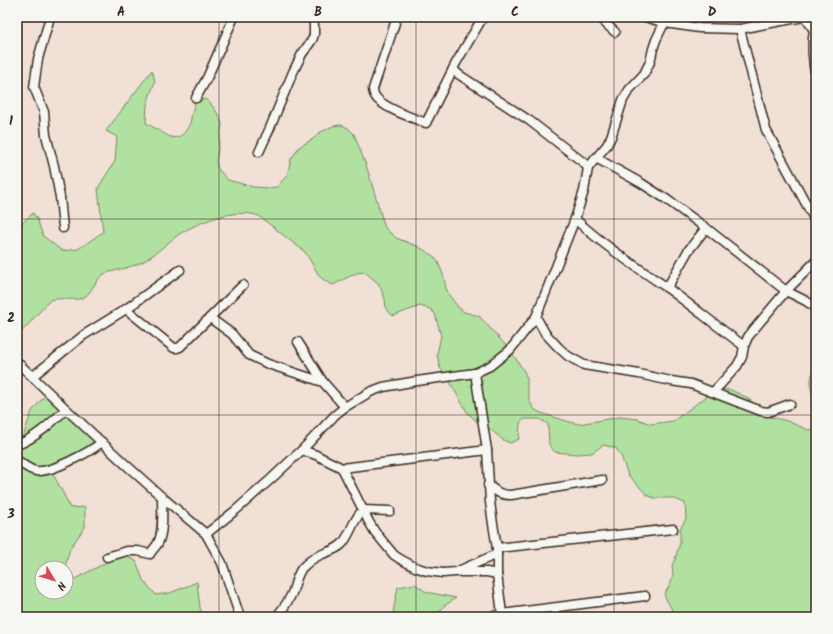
<svg xmlns="http://www.w3.org/2000/svg" width="833" height="634" font-family="Kalam,sans-serif">
	<style>
		.green { fill: #b1e1a1; stroke: #768660 }
		.lines { fill: none; stroke-linecap: round; stroke-linejoin: round }
		.minor-casing { stroke: #3b2a1e; stroke-width: 11 }
		.minor { stroke: #f6f6f2; stroke-width: 8 }
		.grid { fill: none; stroke: #3b2a1e; stroke-width: 1; stroke-opacity: 0.55 }
		.neatline { fill: none; stroke: #3b2a1e; stroke-width: 1.5 }
		.grid-label { font-size: 13px; text-anchor: middle; font-weight: bold; fill: #3b2a1e }
	</style>
	<rect width="100%" height="100%" fill="#f0e0d6"/>
	<filter id="ink" filterUnits="userSpaceOnUse"><feTurbulence type="fractalNoise" baseFrequency=".025" numOctaves="2"/><feDisplacementMap in="SourceGraphic" scale="8" xChannelSelector="R" yChannelSelector="G"/><feConvolveMatrix kernelMatrix="1 2 1 2 8 2 1 2 1" color-interpolation-filters="sRGB"/></filter>
	<g filter="url(#ink)">
		<!-- green -->
		<g class="green">
			<path d="M152 70 155 81 147 104 146 123C152 126 165 135 171 137 180 140 187 131 190 123 192 115 192 109 196 102L205 99 211 104 220 117 222 125 216 162 218 169 228 180 253 187 269 188 277 187 287 175 291 159 299 147 313 139 319 133 333 126 341 125 348 128 354 134 367 168 385 228 396 238 417 246 431 254 437 260 443 274 446 288 449 295 458 307 464 312 479 316 510 350 524 371 527 379V387L530 402 534 409 541 413 570 422 579 424 620 417 637 419 651 424 659 423 673 421 714 391 722 389 731 390 746 397 771 417 787 421 808 430 816 428V617H676L664 595 671 583 673 575 672 566 675 559 680 543V529L686 519 685 503 672 498H654L647 495 628 475 621 456 616 448 603 445 592 453 577 454 555 452 549 445 548 424 539 419H524L520 423 519 439 510 443 503 440 489 428 478 423 467 412 447 377 440 368 437 354 441 336 435 314 430 309 420 306 393 316 386 309 385 299 379 284 365 272 356 273 333 285 327 282 320 277 305 252 259 216C236 207 198 222 178 235 167 243 156 254 144 261 136 265 127 268 118 270 114 271 110 272 106 273 96 278 93 290 86 296 77 303 61 296 50 300L17 337V228L33 213 37 219 43 236 62 251 78 249 103 232 98 188 115 161 117 137 106 131Z"/>
			<path d="M816 363V400C807 388 811 376 816 363Z"/>
			<path d="M48 392 103 442 51 469C57 483 65 495 70 508L85 507V527L70 548 65 567 66 568H42V592H66V568L75 579 107 562 115 550 136 561 143 580 156 595 170 593 197 582 200 608 203 617H17V441L24 434 32 411Z"/>
			<path d="M415 584 426 592 456 598 444 606 436 617H393L394 607 398 587Z"/>
		</g>
		<g class="lines">
			<defs>
				<g id="minor">
					<path d="M50 17 38 59 34 87 44 112 46 135 54 166 60 197 63 228"/>
					<path d="M397 17 373 89C373 90 374 95 375 96 382 108 413 118 426 123L453 69"/>
					<path d="M601 17 606 24 615 32"/>
					<path d="M645 17 665 23 699 28 740 29"/>
					<path d="M803 17 740 29 766 130 816 222"/>
					<path d="M805 17 814 30 816 29"/>
					<path d="M814 30C811 46 813 63 816 79"/>
					<path d="M196 98 207 78 234 17"/>
					<path d="M259 152 270 128 293 72 302 54 312 40 314 35V25L313 20 310 17"/>
					<path d="M596 158 607 145 611 137 623 100 629 90 644 74 650 62 653 49 656 40 667 17"/>
					<path d="M588 168 596 158 641 183 666 199 706 228 786 291 806 301 816 308"/>
					<path d="M575 219C603 245 635 266 666 287 692 306 718 327 744 346"/>
					<path d="M667 288 688 251 706 228"/>
					<path d="M126 309 174 348H177L180 347 243 285"/>
					<path d="M536 317 545 333 559 348 568 356 584 365 639 374 671 381 691 384 761 411 768 412 790 404"/>
					<path d="M210 318 232 334 249 355 268 364 323 382"/>
					<path d="M298 342 323 382 345 407"/>
					<path d="M17 362 66 409 124 463 162 497 206 534 236 510 271 479 302 450 335 415 345 407 370 392 383 387 417 381 475 373 490 366 510 350 536 317 575 219 584 191 588 168 584 163 530 121 458 74 453 69 456 63 483 17"/>
					<path d="M475 373 487 450 490 502 493 524 497 548V574L502 614 645 596"/>
					<path d="M33 376 84 335 126 309 180 270"/>
					<path d="M713 392 719 386 737 366 742 357 744 346 748 337 755 328 786 291 816 261"/>
					<path d="M17 445C36 438 52 422 66 409"/>
					<path d="M302 450 316 455 342 468 369 522 375 532 394 555 400 559 415 567 427 571 443 573 456 572 497 554"/>
					<path d="M17 460C22 464 29 470 36 471 51 473 90 452 102 442"/>
					<path d="M342 468 487 450"/>
					<path d="M488 485C497 492 500 495 511 495L602 480"/>
					<path d="M206 534 222 563 240 617"/>
					<path d="M497 548 673 529"/>
					<path d="M107 557 127 551H138L150 554C152 550 156 547 158 543 164 531 162 511 162 497"/>
					<path d="M461 572H487L497 574"/>
					<path d="M554 608 556 617"/>
					<path d="M276 617C283 609 289 601 293 591 295 583 297 575 302 568 307 563 313 558 320 555 327 552 336 550 342 544 351 534 353 519 363 510L390 511"/>
					<path d="M489 617 502 614"/>
				</g>
			</defs>
			<!-- minor casing -->
			<use href="#minor" class="minor-casing"/>
			<!-- minor -->
			<use href="#minor" class="minor"/>
		</g>
	</g>
	<!-- grid -->
	<path class="grid" d="M219 17V617M416 17V617M614 17V617M17 219H816M17 415H816"/>
	<!-- margin -->
	<rect width="833" height="634" fill="none" stroke="#f6f6f2" stroke-width="44"/>
	<!-- north arrow -->
	<g transform="translate(54 580) rotate(128)"><circle r="19" fill="#f6f6f2" stroke="#aba49d"/>
	<path d="M0-3L7 15L0 10L-7 15Z" fill="#d1495b"/>
	<text y="-6" font-size="11" font-weight="bold" text-anchor="middle" fill="#3b2a1e">N</text>
	</g>
	<rect x="22" y="22" width="789" height="590" class="neatline"/>
	<g class="grid-label">
		<text x="121" y="16">A</text>
		<text x="318" y="16">B</text>
		<text x="515" y="16">C</text>
		<text x="712" y="16">D</text>
		<text x="11" y="125">1</text>
		<text x="11" y="322">2</text>
		<text x="11" y="518">3</text>
	</g>
</svg>
